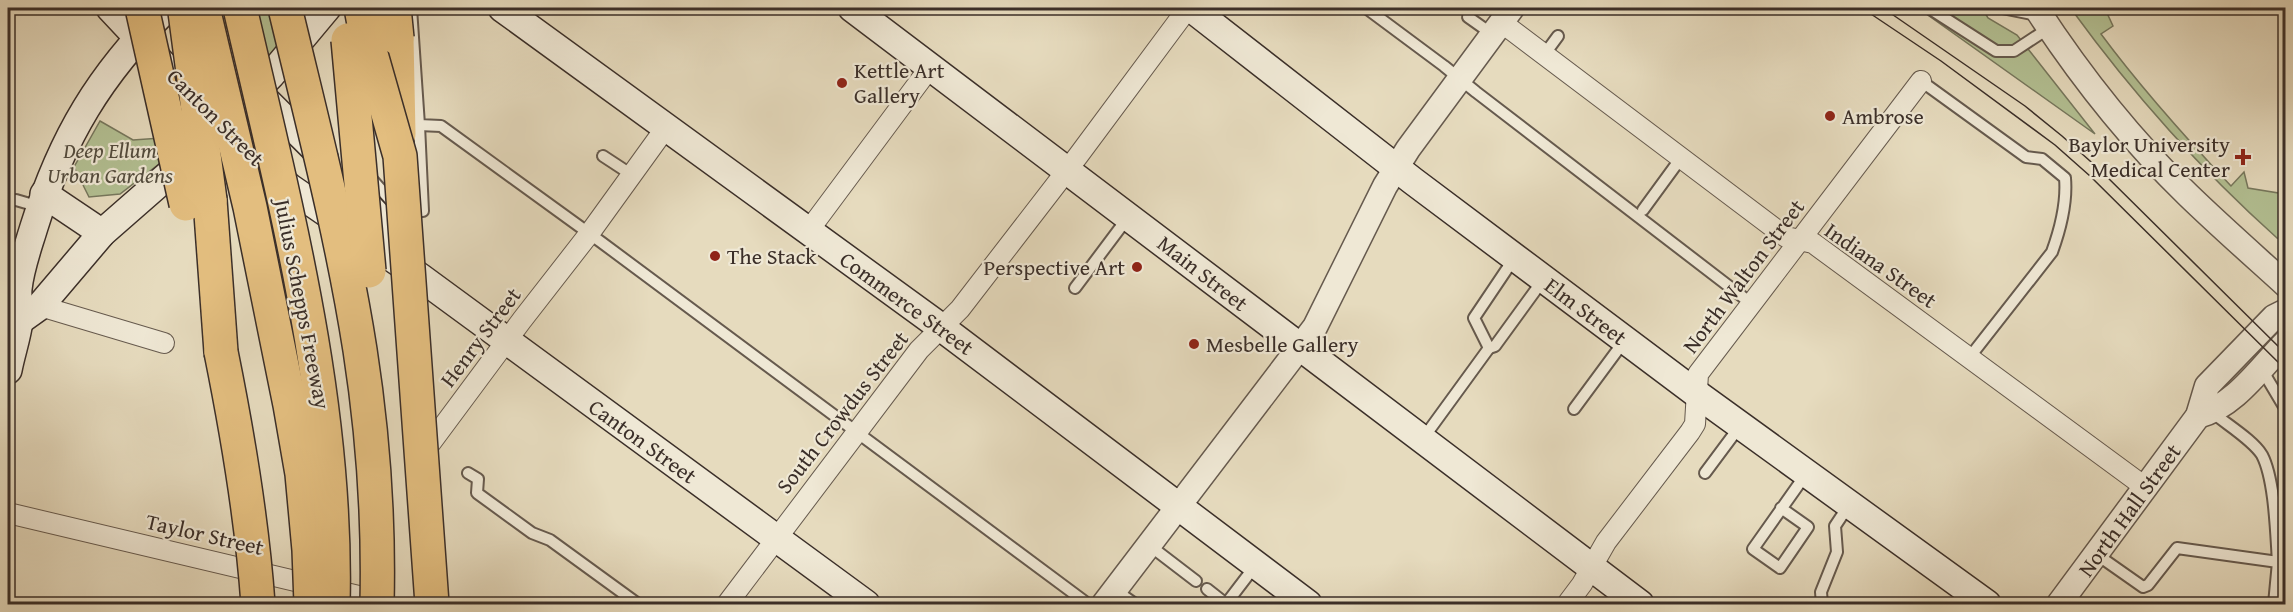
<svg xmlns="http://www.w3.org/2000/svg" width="2293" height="612" font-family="'Gentium Book Plus',serif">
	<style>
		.green { fill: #b3c093; stroke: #77785e; stroke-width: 1.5 }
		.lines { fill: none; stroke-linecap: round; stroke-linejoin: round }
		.service-casing { stroke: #665a4e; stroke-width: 14 }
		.minor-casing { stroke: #665a4e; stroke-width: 22 }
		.tertiary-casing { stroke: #665a4e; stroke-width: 27 }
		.secondary-casing { stroke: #3b2f29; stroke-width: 30 }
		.motorway-casing { stroke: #3b2f29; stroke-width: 36 }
		.service { stroke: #efe8d5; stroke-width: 10 }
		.minor { stroke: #efe8d5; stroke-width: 20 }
		.tertiary { stroke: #efe8d5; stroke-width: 24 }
		.secondary { stroke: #efe8d5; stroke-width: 27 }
		.motorway { stroke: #e3be7f; stroke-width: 33 }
		.tram { stroke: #3b2f29; stroke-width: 1.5 }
		.motorway-bridge-casing { stroke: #3b2f29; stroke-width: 36; stroke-linecap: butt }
		.motorway-bridge { stroke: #e3be7f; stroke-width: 33 }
		.poi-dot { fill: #8f2418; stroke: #efe8d5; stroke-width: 2 }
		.labels { text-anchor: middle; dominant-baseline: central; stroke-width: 4.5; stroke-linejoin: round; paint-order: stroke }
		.poi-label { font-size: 22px; fill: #3b2f29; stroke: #efe8d5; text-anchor: start }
		.street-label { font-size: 22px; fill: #3b2f29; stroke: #efe8d5 }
		.park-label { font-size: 22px; font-style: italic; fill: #534c3e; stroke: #efe8d5 }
	</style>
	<rect width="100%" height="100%" fill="#e6dbbe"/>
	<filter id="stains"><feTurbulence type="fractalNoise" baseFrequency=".00333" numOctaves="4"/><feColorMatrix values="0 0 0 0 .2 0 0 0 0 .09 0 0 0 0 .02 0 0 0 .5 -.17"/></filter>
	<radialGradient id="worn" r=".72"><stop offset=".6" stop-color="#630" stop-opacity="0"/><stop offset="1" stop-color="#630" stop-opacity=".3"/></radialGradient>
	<!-- green -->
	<g class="green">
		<path d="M205 8H309L266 65Z"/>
		<path d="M1918 8H1982L1988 18 2017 35 2095 134Z"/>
		<path d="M2079 8H2107V13L2113 26 2101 34C2141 88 2185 137 2231 186L2244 172 2248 188 2285 194V182V242L2277 238C2200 169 2133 94 2072 10Z"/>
		<path d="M100 121 133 140 161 138 172 154 120 194 89 197 74 167Z"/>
	</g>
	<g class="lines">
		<defs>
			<g id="service">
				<path d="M399 8H411L419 125 441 126 601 242 1088 604"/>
				<path d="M1366 8 1444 66 1476 92 1752 304"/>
				<path d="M1929 8 1996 51H2014L2049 28"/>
				<path d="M2002 8 2037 15"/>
				<path d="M1468 17 1492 34"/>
				<path d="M1544 55 1558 36"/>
				<path d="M1921 81 2026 157 2042 159 2065 178C2067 201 2060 230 2052 252L1969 358"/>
				<path d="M603 156 632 175"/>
				<path d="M368 175 400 211H423L419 125"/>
				<path d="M16 200 40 207"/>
				<path d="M1643 210 1681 158"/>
				<path d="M8 246 27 251"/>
				<path d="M1515 257 1474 318 1489 348 1495 346 1543 280"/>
				<path d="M1075 288 1129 216"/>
				<path d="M2261 368 2286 410"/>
				<path d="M1574 409 1625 340"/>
				<path d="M1422 440 1489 348"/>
				<path d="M468 473 478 479 477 493 532 533 550 540 638 604"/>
				<path d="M1705 473 1740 426"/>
				<path d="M1781 508 1808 527 1780 568 1753 549 1806 474"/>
				<path d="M1149 545 1196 581"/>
				<path d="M2096 554 2143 587 2148 585 2177 548 2278 562C2276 534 2275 480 2262 455 2253 440 2226 424 2212 412"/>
				<path d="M1207 589 1226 604 1255 566"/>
				<path d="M1115 590 1135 604"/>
				<path d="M1822 604 1821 592 1837 552 1835 526 1849 505"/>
				<path d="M2274 604 2278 562"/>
			</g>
			<g id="minor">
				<path d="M1501 22 1786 237 1813 243 2145 487"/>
				<path d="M809 230 931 66"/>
				<path d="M40 306 164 343"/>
				<path d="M421 456 522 320 589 234 667 126"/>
				<path d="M8 513 384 602"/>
				<path d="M727 604 919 350 960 309 1078 156 1188 8"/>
				<path d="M1567 604 1582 584 1606 542 1690 432 1695 424 1698 374 1921 81"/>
			</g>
			<g id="tertiary">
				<path d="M2036 8C2079 74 2131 140 2188 195 2220 226 2253 255 2286 285"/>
				<path d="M2198 416C2235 406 2260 368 2286 342"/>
				<path d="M1104 604 1315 327 1385 186 1408 149 1512 8"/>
				<path d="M2059 604 2198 416 2207 386 2274 317 2286 311"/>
			</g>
			<g id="secondary">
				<path d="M110 8 201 105"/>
				<path d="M502 8 942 328 1308 604"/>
				<path d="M852 8 1640 604"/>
				<path d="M1191 8 1413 181 1697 394 1987 604"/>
				<path d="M208 43 324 158"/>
				<path d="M218 129 271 75 327 8"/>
				<path d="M228 133 289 187 420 277 866 604"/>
				<path d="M356 193 382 221 409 262"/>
				<path d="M44 194 102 233"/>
				<path d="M19 321 40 306 102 233 190 156"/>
				<path d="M8 370C11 354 17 337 19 321 20 310 17 299 18 289 20 268 28 247 34 227 62 137 100 74 167 8"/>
			</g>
			<g id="motorway">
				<path d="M397 38 399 134"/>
				<path d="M210 200 221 352"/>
			</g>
		</defs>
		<!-- service casing -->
		<use href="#service" class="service-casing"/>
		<!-- minor casing -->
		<use href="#minor" class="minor-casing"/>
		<!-- tertiary casing -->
		<use href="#tertiary" class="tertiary-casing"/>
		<!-- secondary casing -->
		<use href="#secondary" class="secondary-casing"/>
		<!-- motorway casing -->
		<use href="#motorway" class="motorway-casing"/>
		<!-- service -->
		<use href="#service" class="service"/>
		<!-- minor -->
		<use href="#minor" class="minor"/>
		<!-- tertiary -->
		<use href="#tertiary" class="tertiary"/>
		<!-- secondary -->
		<use href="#secondary" class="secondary"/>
		<!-- motorway -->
		<use href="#motorway" class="motorway"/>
		<!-- tram -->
		<g class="tram">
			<path d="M1862 8 1941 61 2055 145 2090 176 2286 370"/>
			<path d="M1883 8 2025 106 2062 136 2099 169 2286 354"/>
		</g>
		<defs>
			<g id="motorway-bridge">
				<path d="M142 8 186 204"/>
				<path d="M203 8 250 207 290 405 302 474 309 550 311 604"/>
				<path d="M240 8C285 204 338 401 333 604"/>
				<path d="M285 8C312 121 342 235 360 350 373 434 379 519 377 604"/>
				<path d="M361 8 367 40 400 156 432 604"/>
				<path d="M394 8 397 38"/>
				<path d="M185 12 210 200"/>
				<path d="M348 40 369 271"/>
				<path d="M221 352C238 436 252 519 258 604"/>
			</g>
		</defs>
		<!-- motorway-bridge casing -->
		<use href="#motorway-bridge" class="motorway-bridge-casing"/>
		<!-- motorway-bridge -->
		<use href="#motorway-bridge" class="motorway-bridge"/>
	</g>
	<!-- markers -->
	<g class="poi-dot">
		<circle cx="842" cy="83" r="6"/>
		<circle cx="1830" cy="116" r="6"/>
		<path d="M2240 148h6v6h6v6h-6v6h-6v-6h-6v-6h6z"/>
		<circle cx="715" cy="256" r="6"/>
		<circle cx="1137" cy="267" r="6"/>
		<circle cx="1194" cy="344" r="6"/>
	</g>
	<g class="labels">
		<!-- poi labels -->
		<g class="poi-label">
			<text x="854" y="70">Kettle Art<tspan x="854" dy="25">Gallery</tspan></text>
			<text x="1842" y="116">Ambrose</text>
			<text x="2230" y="144" text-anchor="end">Baylor University<tspan x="2230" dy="25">Medical Center</tspan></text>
			<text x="727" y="256">The Stack</text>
			<text x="1125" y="267" text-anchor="end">Perspective Art</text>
			<text x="1206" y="344">Mesbelle Gallery</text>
		</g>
		<!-- street labels -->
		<g class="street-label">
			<text transform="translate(216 117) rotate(45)">Canton Street</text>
			<text transform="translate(1881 265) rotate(35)">Indiana Street</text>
			<text transform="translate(1203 273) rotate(38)">Main Street</text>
			<text transform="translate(1743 276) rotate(-53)">North Walton Street</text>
			<text transform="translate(907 303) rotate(36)">Commerce Street</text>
			<text transform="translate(303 304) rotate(79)">Julius Schepps Freeway</text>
			<text transform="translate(1586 311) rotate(37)">Elm Street</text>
			<text transform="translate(480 337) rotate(-53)">Henry Street</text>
			<text transform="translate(842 412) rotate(-52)">South Crowdus Street</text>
			<text transform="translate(643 441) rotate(36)">Canton Street</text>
			<text transform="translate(2129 510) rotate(-54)">North Hall Street</text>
			<text transform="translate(205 534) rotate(13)">Taylor Street</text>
		</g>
		<!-- park labels -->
		<g class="park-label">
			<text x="110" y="150">Deep Ellum<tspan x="110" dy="25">Urban Gardens</tspan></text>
		</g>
	</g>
	<!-- margin -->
	<rect width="2293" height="612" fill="none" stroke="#e6dbbe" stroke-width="30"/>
	<rect x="9" y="9" width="2275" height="594" fill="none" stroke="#3b2f29" stroke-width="3"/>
	<rect x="15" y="15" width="2263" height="582" fill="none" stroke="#3b2f29" stroke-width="1.5"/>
	<rect width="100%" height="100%" filter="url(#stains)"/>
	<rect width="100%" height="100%" fill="url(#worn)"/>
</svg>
